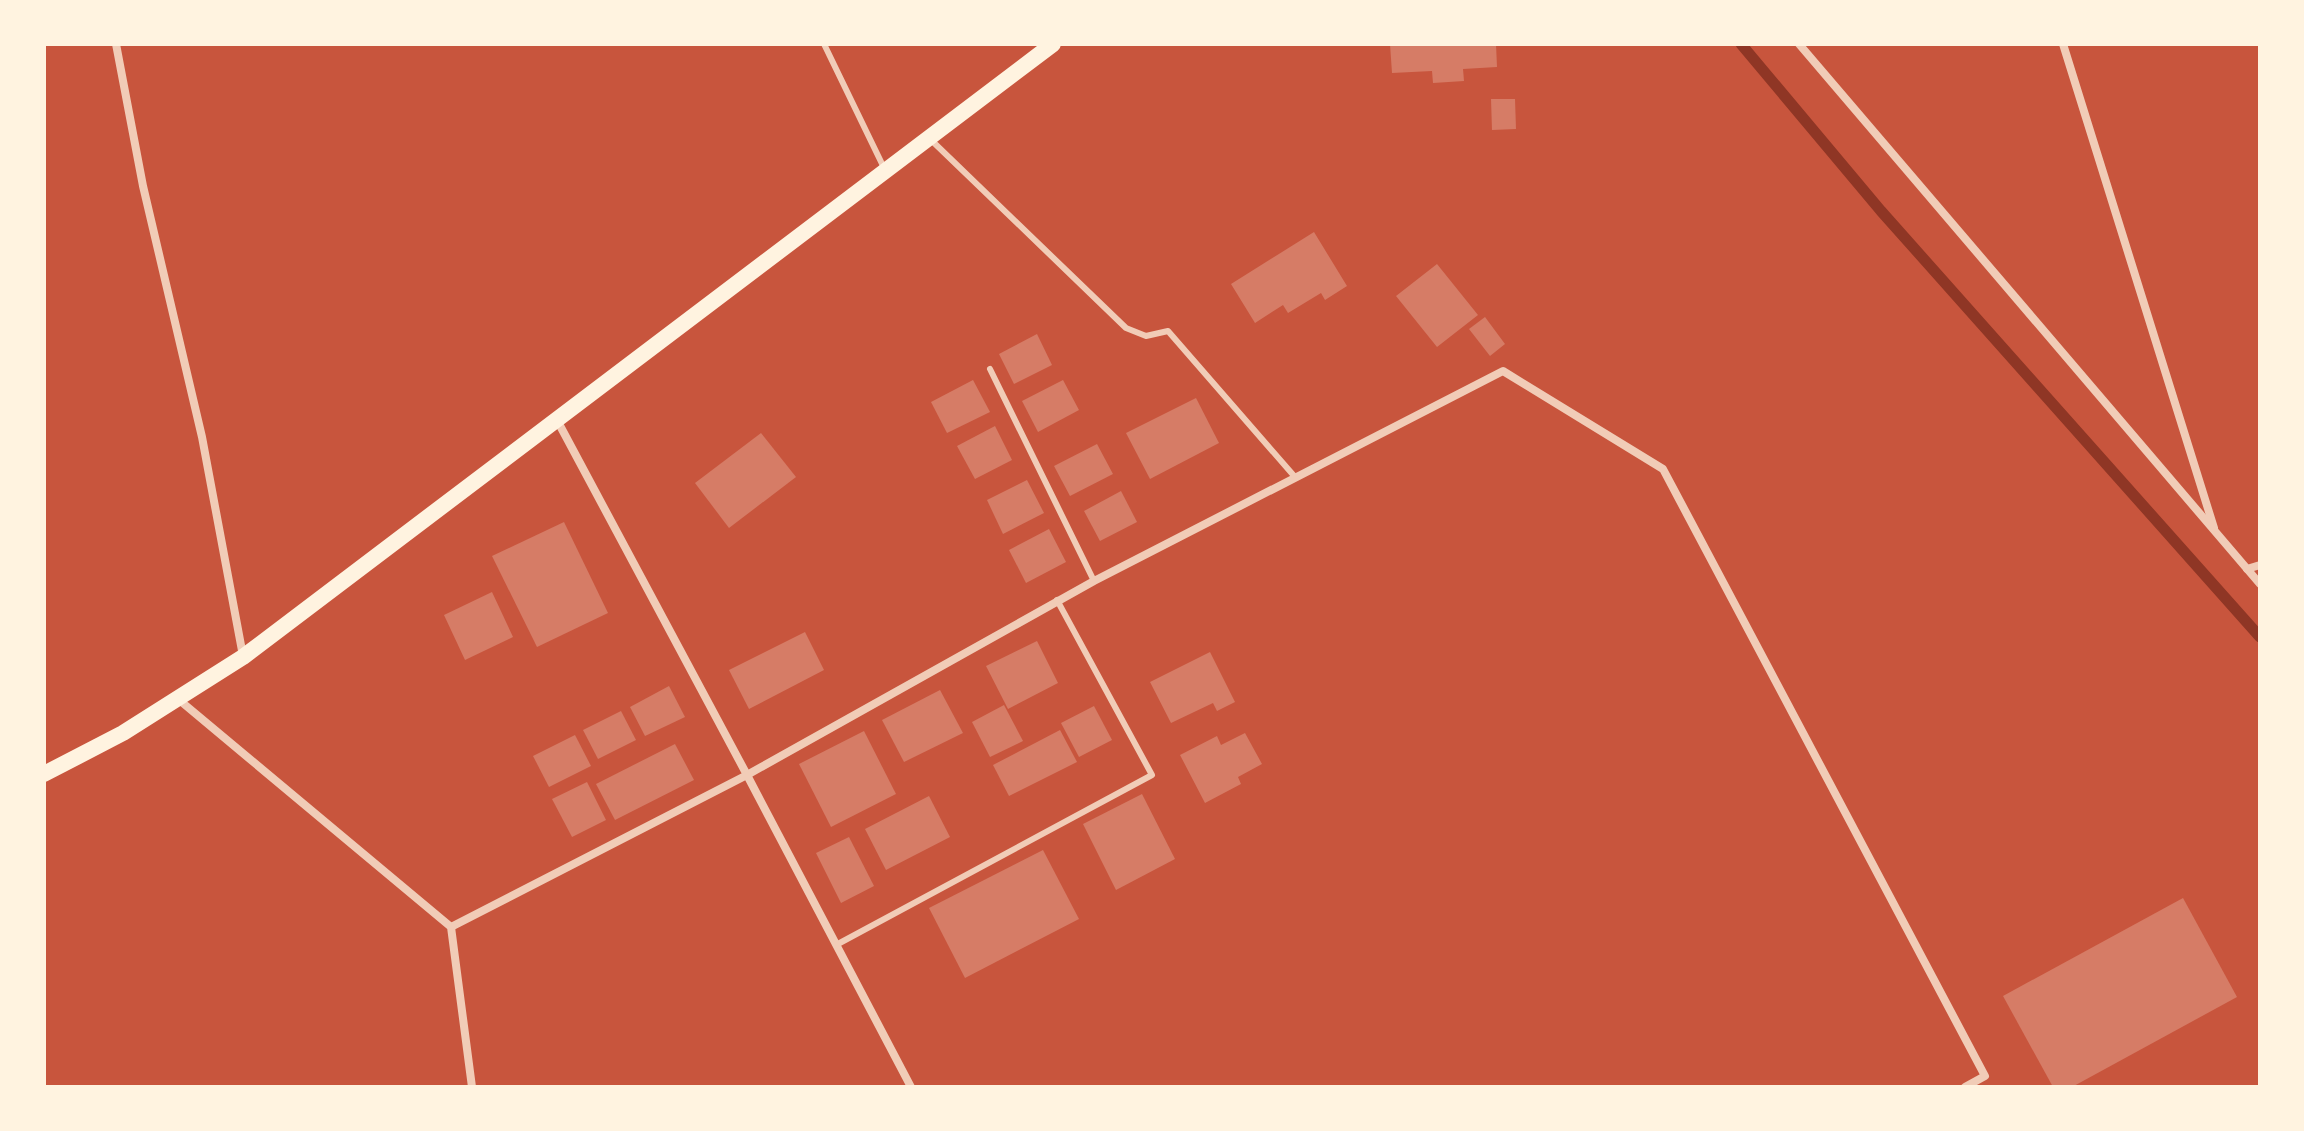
<svg xmlns="http://www.w3.org/2000/svg" width="2304" height="1131" font-family="'IBM Plex Sans',sans-serif">
	<style>
		.lines { fill: none; stroke-linecap: round; stroke-linejoin: round }
		.stream { stroke: #8f3625; stroke-width: 11 }
		.building { fill: #d67c66 }
		.service { stroke: #f1ccb7; stroke-width: 6 }
		.minor { stroke: #f1ccb7; stroke-width: 8 }
		.secondary { stroke: #fff3e0; stroke-width: 16 }
	</style>
	<rect width="100%" height="100%" fill="#c8553d"/>
	<g class="lines">
		<!-- stream -->
		<path class="stream" d="M1741 44 1881 211 2260 637"/>
	</g>
	<!-- building -->
	<g class="building">
		<path d="M1390 44H1496L1497 67 1463 69 1464 81 1433 83 1432 71 1392 73Z"/>
		<path d="M1491 99H1515L1516 129 1492 130Z"/>
		<path d="M1314 232 1347 286 1325 300 1321 293 1288 313 1283 305 1255 323 1231 284Z"/>
		<path d="M1437 264 1478 315 1437 347 1396 296Z"/>
		<path d="M1485 317 1505 344 1490 356 1469 329Z"/>
		<path d="M1037 334 1052 365 1014 384 999 354Z"/>
		<path d="M973 380 990 412 947 433 931 402Z"/>
		<path d="M1063 380 1079 410 1038 432 1022 401Z"/>
		<path d="M1196 398 1219 443 1150 479 1126 433Z"/>
		<path d="M995 426 1012 460 975 479 957 446Z"/>
		<path d="M761 433 796 477 729 528 695 483Z"/>
		<path d="M1097 444 1113 474 1070 496 1054 466Z"/>
		<path d="M1027 480 1044 513 1003 534 987 500Z"/>
		<path d="M1121 491 1137 522 1100 541 1084 511Z"/>
		<path d="M564 522 608 613 537 647 492 556Z"/>
		<path d="M1049 529 1066 562 1026 583 1009 550Z"/>
		<path d="M492 592 513 637 465 660 444 615Z"/>
		<path d="M805 632 824 670 749 709 729 670Z"/>
		<path d="M1037 641 1058 683 1008 709 986 666Z"/>
		<path d="M1210 652 1235 702 1217 711 1213 703 1171 723 1150 682Z"/>
		<path d="M669 686 685 717 645 736 630 707Z"/>
		<path d="M940 690 963 733 904 762 882 720Z"/>
		<path d="M1004 705 1023 741 990 757 972 722Z"/>
		<path d="M1094 706 1112 740 1079 757 1061 723Z"/>
		<path d="M621 711 636 740 598 759 583 730Z"/>
		<path d="M1060 730 1077 762 1009 796 993 765Z"/>
		<path d="M864 731 896 794 831 827 799 764Z"/>
		<path d="M1245 733 1262 764 1238 777 1241 784 1205 803 1180 755 1217 736 1221 745Z"/>
		<path d="M575 735 591 766 549 787 533 756Z"/>
		<path d="M675 744 694 780 615 820 596 784Z"/>
		<path d="M587 782 606 820 572 837 552 799Z"/>
		<path d="M1142 794 1175 859 1116 890 1083 824Z"/>
		<path d="M929 796 950 837 886 870 865 829Z"/>
		<path d="M849 837 874 886 841 903 816 853Z"/>
		<path d="M1043 850 1079 919 965 978 929 908Z"/>
		<path d="M2183 898 2237 997 2072 1087H2053L2003 996Z"/>
	</g>
	<g class="lines">
		<!-- service -->
		<g class="service">
			<path d="M824 44 885 170"/>
			<path d="M929 138 1126 328 1146 336 1168 331 1295 477"/>
			<path d="M990 369 1094 581"/>
			<path d="M836 945 1152 775 1057 600"/>
		</g>
		<!-- minor -->
		<g class="minor">
			<path d="M116 44 143 186 202 437 243 656"/>
			<path d="M1799 44 2260 584"/>
			<path d="M2063 44 2214 528"/>
			<path d="M557 420 747 775 911 1087"/>
			<path d="M2247 569 2260 565"/>
			<path d="M178 699 451 927 472 1087"/>
			<path d="M451 927 747 775 1094 581 1503 371 1663 469 1985 1076 1965 1087"/>
		</g>
		<!-- secondary -->
		<path class="secondary" d="M44 774 123 733 243 657 1053 44"/>
	</g>
	<!-- border -->
	<rect width="2304" height="1131" fill="none" stroke="#fff3e0" stroke-width="92"/>
</svg>
